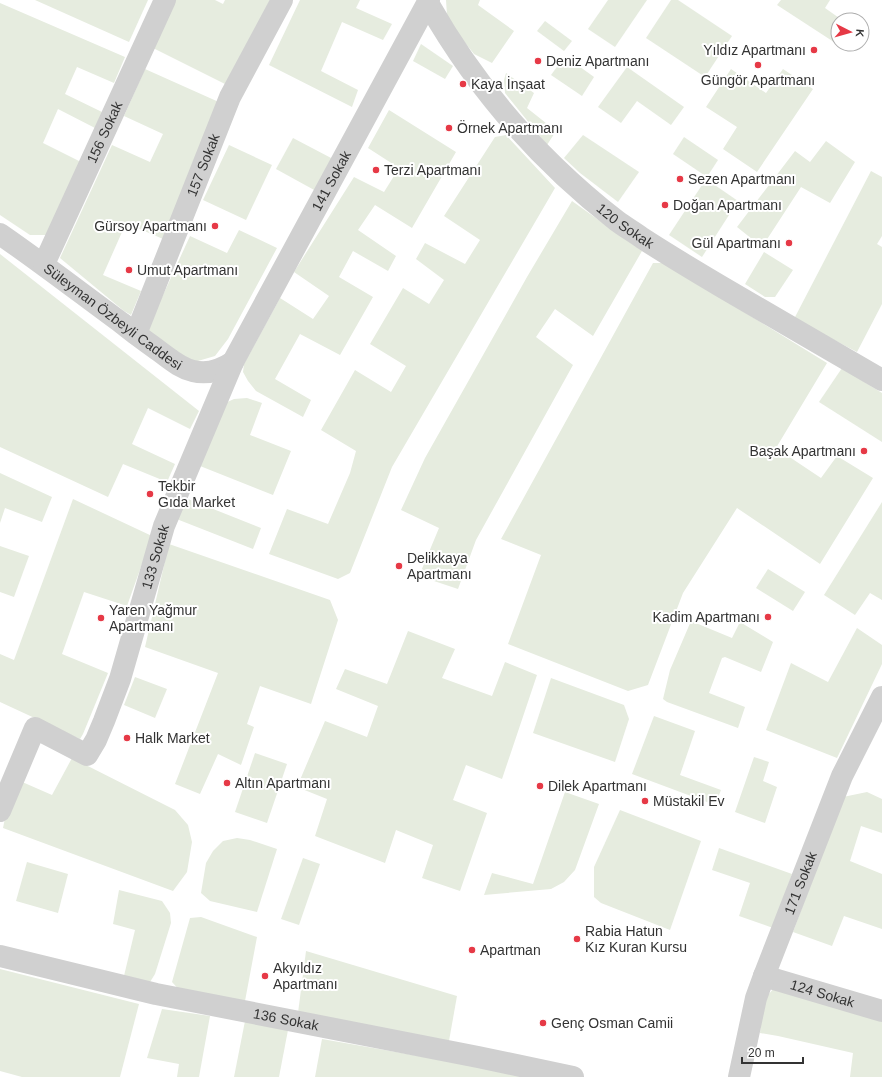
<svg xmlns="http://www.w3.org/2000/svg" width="882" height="1077" font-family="Arial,sans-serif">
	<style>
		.green { fill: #e6ecdf }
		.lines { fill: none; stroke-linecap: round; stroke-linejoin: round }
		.minor { stroke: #d0d0d0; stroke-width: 22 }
		.poi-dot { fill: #e63946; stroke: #fff; stroke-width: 1.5 }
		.labels { text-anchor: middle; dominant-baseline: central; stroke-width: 4; stroke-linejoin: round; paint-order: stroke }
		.poi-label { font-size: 14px; fill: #333; stroke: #fff; text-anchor: start }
		.street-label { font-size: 14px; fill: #333; stroke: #fff }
	</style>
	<rect width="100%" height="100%" fill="#fff"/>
	<!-- green -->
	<g class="green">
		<path d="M35 0H148L129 42Z"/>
		<path d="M175 0H215L223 4 225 0H270L227 85 151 47Z"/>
		<path d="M300 0H360L356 8 392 24 383 40 342 22 321 71 358 90 352 107 269 65Z"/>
		<path d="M446 0H480L478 5 514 31 492 63 474 54 455 30 447 15Z"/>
		<path d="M608 0H647L615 47 588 29Z"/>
		<path d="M671 0H678L732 36 705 77 646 38Z"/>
		<path d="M781 0H830L825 8 842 20H838V44H841L840 46 777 5Z"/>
		<path d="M0 3 125 57 114 83 77 67 65 94 102 112 95 128 58 109 43 143 83 163 47 235H30L0 215Z"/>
		<path d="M545 21 572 41 564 51 537 31Z"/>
		<path d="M421 44 453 66 445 79 413 61Z"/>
		<path d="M565 56 594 77 582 96 551 75Z"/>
		<path d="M627 67 684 107 671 125 637 101 621 123 598 107Z"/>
		<path d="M145 69 221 103 163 239 126 223 103 275 141 291 131 315 124 311 60 258 112 145 150 162 163 134 124 116Z"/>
		<path d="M731 69 766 93 783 69 813 89 757 172 723 149 737 127 706 107Z"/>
		<path d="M506 73 534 93 527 108 556 131 547 145 505 93 504 80Z"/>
		<path d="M389 110 456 152 412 228 375 205 358 230 396 256 388 271 353 251 339 277 373 297 340 355 300 334 275 379 311 400 303 417 256 391 248 381 243 372 244 364 280 298 313 319 329 296 294 272 354 177 384 192 399 168 368 148Z"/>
		<path d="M506 135 555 188 392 467 350 573 338 579 269 554 287 509 328 524 350 473 356 451 321 430 355 370 391 392 406 366 370 344 403 288 429 304 444 280 416 259 425 243 465 264 480 240 444 216 495 137Z"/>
		<path d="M583 135 639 172 618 202 580 173 564 158Z"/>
		<path d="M684 137 718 160 707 177 673 154Z"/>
		<path d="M293 138 333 159 316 191 276 169Z"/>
		<path d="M826 141 855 162 830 203 801 187 762 247 737 227 795 151 810 162Z"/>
		<path d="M229 145 272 165 246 220 203 200Z"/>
		<path d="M871 171 882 177V236L877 244 882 247V304L857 352 794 319Z"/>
		<path d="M706 179 738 201 702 257 669 235Z"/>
		<path d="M572 201 642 251 593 336 555 309 536 337 573 365 476 540 458 589 419 576 439 528 401 510 425 458 527 277Z"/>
		<path d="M239 230 277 248 228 339 215 356 191 363 147 330 190 236 227 253Z"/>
		<path d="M764 252 793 270 775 297H765L745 284Z"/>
		<path d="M0 254 199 411 190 429 148 408 132 444 175 464 167 482 123 464 108 497 0 447Z"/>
		<path d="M653 263H664L827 363 776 448 821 478 837 456 873 478 820 564 737 508 683 593 648 685 628 691 508 644 541 555 501 539Z"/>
		<path d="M842 368 882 393V442L819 402Z"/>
		<path d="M247 398 262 403 250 435 291 451 273 495 195 464 223 404 234 399Z"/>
		<path d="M0 473 52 497 42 522 5 508 0 523Z"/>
		<path d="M183 497 261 528 253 549 174 518Z"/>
		<path d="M73 499 152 536 127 606 84 592 62 654 108 673 83 734 80 739 0 702V654L14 660Z"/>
		<path d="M882 502V600L870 593 855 615 824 595Z"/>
		<path d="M169 544 330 600 338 620 311 704 260 686 247 724 254 727 241 765 218 754 200 794 175 784 218 673 145 647Z"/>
		<path d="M0 546 29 556 14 597 0 592Z"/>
		<path d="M768 569 805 592 793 611 756 588Z"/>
		<path d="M691 621 732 638 740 622 773 642 761 672 725 657 722 658 709 693 745 707 738 728 667 702 663 699 670 670Z"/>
		<path d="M857 628 882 645V664L837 758 766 730 791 663 828 682Z"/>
		<path d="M408 631 455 649 442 678 492 696 505 662 537 675 502 779 466 765 453 800 487 813 460 891 422 878 433 845 396 830 385 863 315 836 327 799 297 787 325 721 367 737 378 706 336 689 345 669 387 684Z"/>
		<path d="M135 677 167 689 155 718 124 705Z"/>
		<path d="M551 678 624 705 629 719 615 762 533 733Z"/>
		<path d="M654 716 695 731 680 775 721 790 715 805 632 774Z"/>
		<path d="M255 753 287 764 267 823 235 812Z"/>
		<path d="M754 757 769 762 763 781 777 787 765 823 735 812Z"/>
		<path d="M72 758 175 810 188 825 192 842 187 872 173 891 3 828 8 803 20 781 52 795Z"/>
		<path d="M565 792 599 804 575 870 564 882 551 889 484 895 492 873 533 884Z"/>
		<path d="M867 792 882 799V833L861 826 850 861 882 874V929L844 916 832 946 793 932 843 797Z"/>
		<path d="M620 810 701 841 670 930 601 903 594 897V867Z"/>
		<path d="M237 838 250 840 277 849 257 912 210 901 201 893 206 863 213 851 223 841Z"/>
		<path d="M719 848 792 874 773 928 739 916 750 883 712 870Z"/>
		<path d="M303 858 320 864 299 925 281 919Z"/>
		<path d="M27 862 68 874 58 913 16 901Z"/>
		<path d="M119 890 162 901 170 913 171 923 155 974 150 982 123 980 135 930 113 924Z"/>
		<path d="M201 917 257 937 245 1001 182 993 172 982 190 918Z"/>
		<path d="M306 951 457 996 449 1041 298 1013Z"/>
		<path d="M0 969 139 1004 120 1077H22L0 1071Z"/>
		<path d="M774 988 882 1020V1077H850L853 1053 778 1036 760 1033 763 1001Z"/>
		<path d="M162 1009 210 1016 199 1077H177L179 1064 147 1058Z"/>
		<path d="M245 1021 288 1030 279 1077H234Z"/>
		<path d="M322 1039 470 1065 527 1077H315Z"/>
	</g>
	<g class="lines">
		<!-- minor -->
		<g class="minor">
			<path id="s1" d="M428 3C476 88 540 161 617 221 625 227 634 232 642 238 668 255 695 271 722 287 775 318 829 349 882 380"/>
			<path id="s2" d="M0 234C42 263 82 294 123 324 135 334 147 342 159 351 170 359 180 368 193 371 208 375 221 370 233 362"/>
			<path id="s3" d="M44 264 165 0"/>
			<path id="s4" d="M136 334 230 97 282 0"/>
			<path id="s5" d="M0 811 35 728 87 755 96 740 104 721 120 679 164 526 233 362 429 0"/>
			<path id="s6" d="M0 956 156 994 478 1057 573 1077"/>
			<path id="s7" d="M764 976 882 1011"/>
			<path id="s8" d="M739 1077 756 998 764 976 842 776 882 697"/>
		</g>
	</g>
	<!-- markers -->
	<g class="poi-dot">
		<circle cx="814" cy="50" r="4"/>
		<circle cx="538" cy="61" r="4"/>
		<circle cx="758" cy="65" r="4"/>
		<circle cx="463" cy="84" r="4"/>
		<circle cx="449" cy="128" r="4"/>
		<circle cx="376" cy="170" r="4"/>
		<circle cx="680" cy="179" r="4"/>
		<circle cx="665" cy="205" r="4"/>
		<circle cx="215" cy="226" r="4"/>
		<circle cx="789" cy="243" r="4"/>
		<circle cx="129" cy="270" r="4"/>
		<circle cx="864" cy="451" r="4"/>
		<circle cx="150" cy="494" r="4"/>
		<circle cx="399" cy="566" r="4"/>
		<circle cx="768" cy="617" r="4"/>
		<circle cx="101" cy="618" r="4"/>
		<circle cx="127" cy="738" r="4"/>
		<circle cx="227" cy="783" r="4"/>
		<circle cx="540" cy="786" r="4"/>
		<circle cx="645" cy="801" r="4"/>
		<circle cx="577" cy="939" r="4"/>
		<circle cx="472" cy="950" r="4"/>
		<circle cx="265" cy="976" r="4"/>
		<circle cx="543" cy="1023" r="4"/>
	</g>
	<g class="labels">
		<!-- poi labels -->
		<g class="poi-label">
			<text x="806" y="50" text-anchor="end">Yıldız Apartmanı</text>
			<text x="546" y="61">Deniz Apartmanı</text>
			<text x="758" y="80" text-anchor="middle">Güngör Apartmanı</text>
			<text x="471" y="84">Kaya İnşaat</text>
			<text x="457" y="128">Örnek Apartmanı</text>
			<text x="384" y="170">Terzi Apartmanı</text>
			<text x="688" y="179">Sezen Apartmanı</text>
			<text x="673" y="205">Doğan Apartmanı</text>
			<text x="207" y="226" text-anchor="end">Gürsoy Apartmanı</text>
			<text x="781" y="243" text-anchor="end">Gül Apartmanı</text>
			<text x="137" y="270">Umut Apartmanı</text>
			<text x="856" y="451" text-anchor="end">Başak Apartmanı</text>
			<text x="158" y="486">Tekbir<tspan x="158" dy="16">Gıda Market</tspan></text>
			<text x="407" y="558">Delikkaya<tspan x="407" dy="16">Apartmanı</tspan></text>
			<text x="109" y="610">Yaren Yağmur<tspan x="109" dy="16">Apartmanı</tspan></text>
			<text x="760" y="617" text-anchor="end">Kadim Apartmanı</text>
			<text x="135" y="738">Halk Market</text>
			<text x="235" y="783">Altın Apartmanı</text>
			<text x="548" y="786">Dilek Apartmanı</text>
			<text x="653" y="801">Müstakil Ev</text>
			<text x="585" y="931">Rabia Hatun<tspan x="585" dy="16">Kız Kuran Kursu</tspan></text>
			<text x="480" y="950">Apartman</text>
			<text x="273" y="968">Akyıldız<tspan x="273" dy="16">Apartmanı</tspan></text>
			<text x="551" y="1023">Genç Osman Camii</text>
		</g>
		<!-- street labels -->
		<g class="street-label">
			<text stroke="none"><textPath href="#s3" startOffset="145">156 Sokak</textPath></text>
			<text stroke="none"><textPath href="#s4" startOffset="182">157 Sokak</textPath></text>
			<text stroke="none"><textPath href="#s5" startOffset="775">141 Sokak</textPath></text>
			<text stroke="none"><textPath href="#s1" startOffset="300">120 Sokak</textPath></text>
			<text stroke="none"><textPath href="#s2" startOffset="140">Süleyman Özbeyli Caddesi</textPath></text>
			<text stroke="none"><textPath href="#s5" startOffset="359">133 Sokak</textPath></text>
			<text stroke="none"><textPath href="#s8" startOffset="204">171 Sokak</textPath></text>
			<text stroke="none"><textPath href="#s7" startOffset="61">124 Sokak</textPath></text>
			<text stroke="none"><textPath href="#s6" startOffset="293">136 Sokak</textPath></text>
		</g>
	</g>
	<!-- north arrow -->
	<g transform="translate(850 32) rotate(96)"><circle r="19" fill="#ffffff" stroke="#adadad"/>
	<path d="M0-3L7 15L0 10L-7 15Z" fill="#e63946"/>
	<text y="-6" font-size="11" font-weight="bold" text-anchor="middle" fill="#333333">K</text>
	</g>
	<!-- scale -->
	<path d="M742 1057v6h61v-6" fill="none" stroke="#333333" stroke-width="2"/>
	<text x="748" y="1057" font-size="12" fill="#333333" stroke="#ffffff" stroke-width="3" paint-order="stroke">20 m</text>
</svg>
